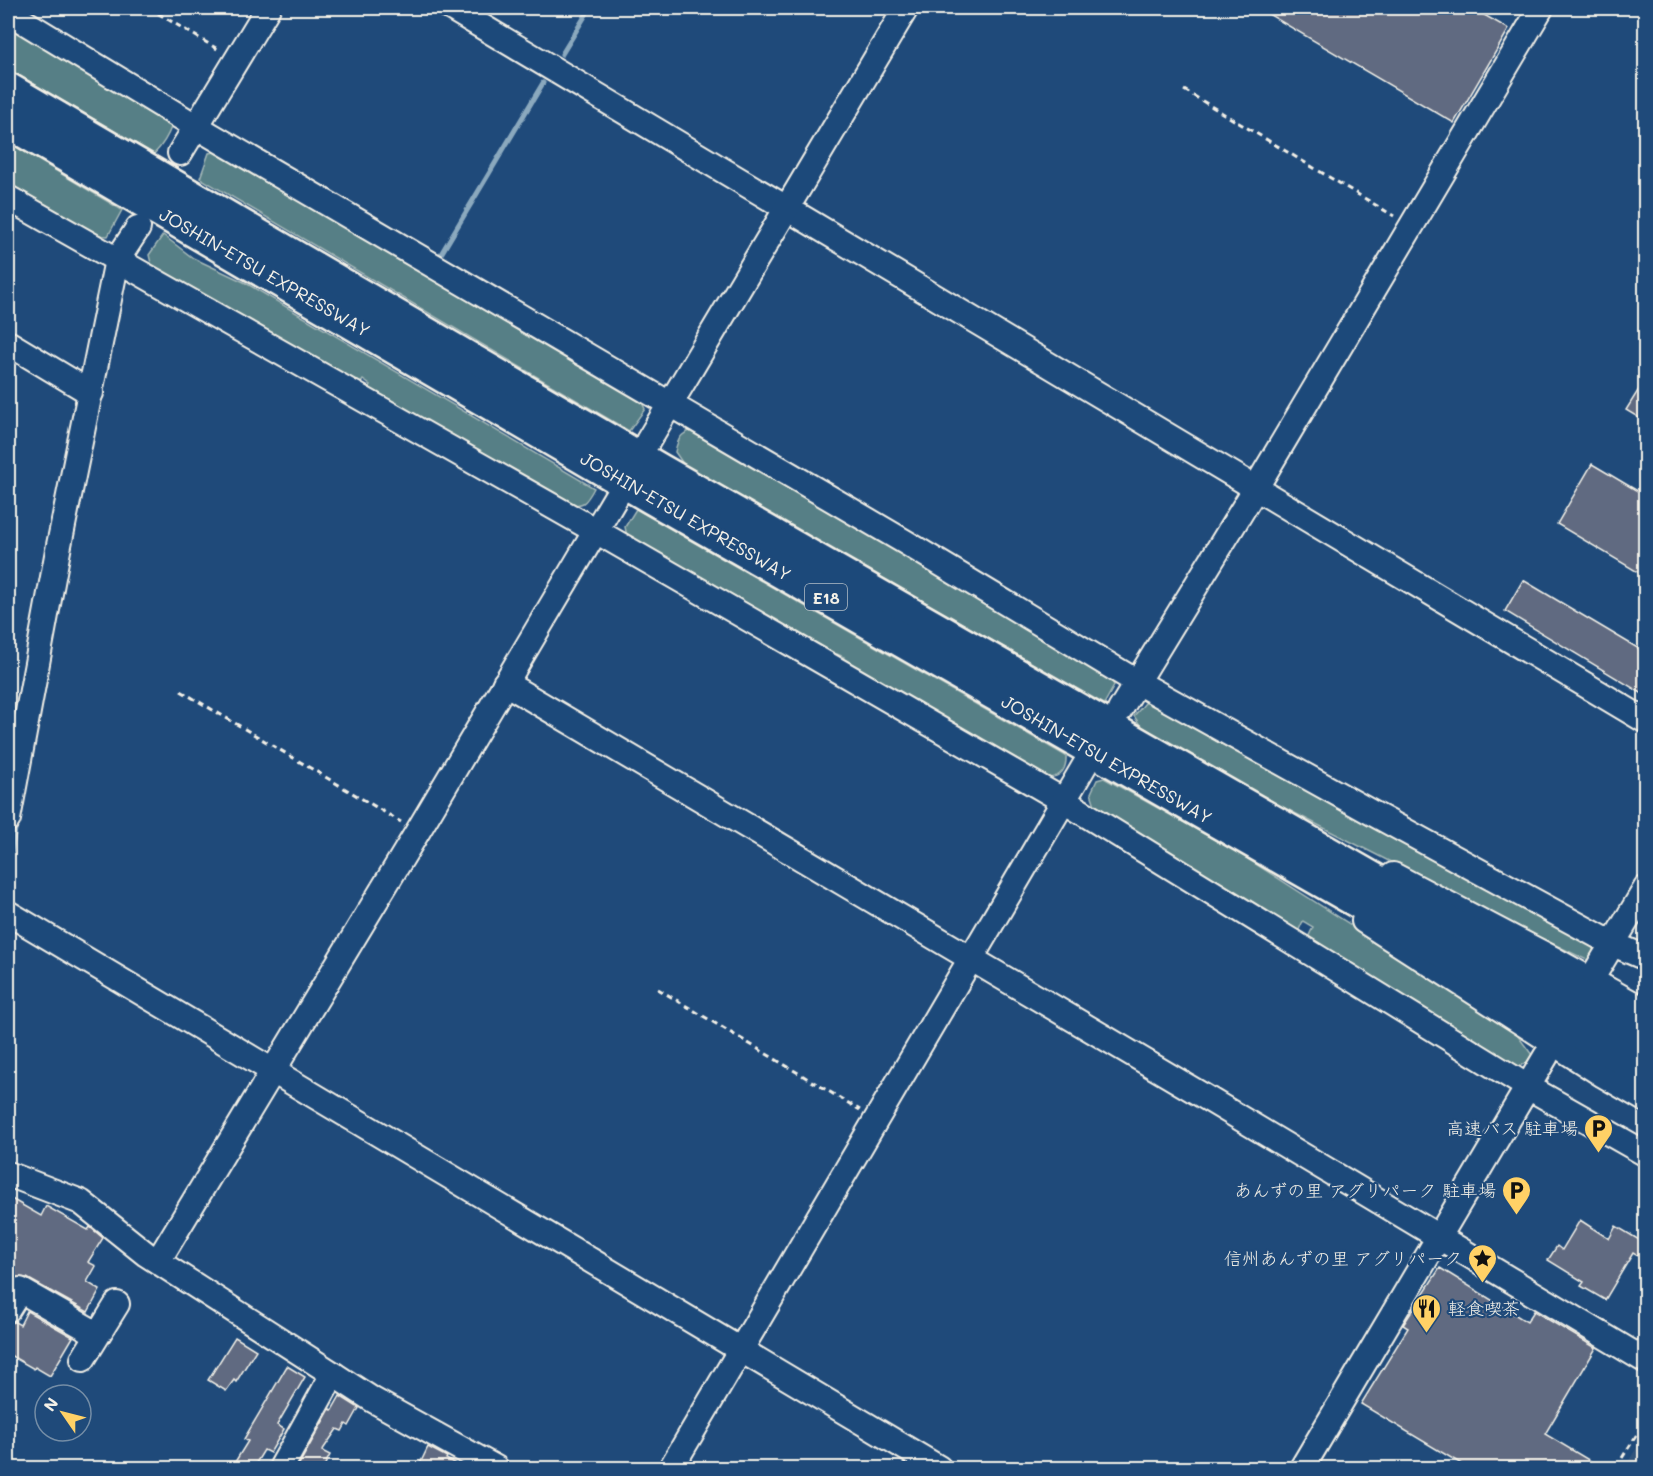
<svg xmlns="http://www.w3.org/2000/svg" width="1653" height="1476" font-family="Mali,'Klee One',sans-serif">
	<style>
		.built { fill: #33547c }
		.green { fill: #567f86; stroke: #a5b8b7; stroke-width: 1.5 }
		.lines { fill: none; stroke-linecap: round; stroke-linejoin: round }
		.stream { stroke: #8ba9be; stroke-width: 5 }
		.building { fill: #616b81; stroke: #f4f1e8; stroke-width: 1.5 }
		.minor-casing { stroke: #f4f1e8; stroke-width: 28 }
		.highway-casing { stroke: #f4f1e8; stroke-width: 38 }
		.path { stroke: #f4f1e8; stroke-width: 3; stroke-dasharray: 6 4.5; stroke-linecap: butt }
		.minor { stroke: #1f4a7a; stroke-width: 24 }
		.highway { stroke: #1f4a7a; stroke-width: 33 }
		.labels { text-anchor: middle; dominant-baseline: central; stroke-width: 4.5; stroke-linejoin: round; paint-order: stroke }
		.shield { fill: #1f4a7a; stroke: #b4bfc7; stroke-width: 1.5 }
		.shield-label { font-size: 16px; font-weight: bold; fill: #f4f1e8 }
		.street-label { font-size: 18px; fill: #f4f1e8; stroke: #1f4a7a }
		.poi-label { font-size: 18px; fill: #f4f1e8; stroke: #1f4a7a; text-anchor: end }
	</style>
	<rect width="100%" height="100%" fill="#1f4a7a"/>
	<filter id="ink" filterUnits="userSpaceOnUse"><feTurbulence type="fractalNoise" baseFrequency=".0167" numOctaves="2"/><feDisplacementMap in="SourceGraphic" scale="12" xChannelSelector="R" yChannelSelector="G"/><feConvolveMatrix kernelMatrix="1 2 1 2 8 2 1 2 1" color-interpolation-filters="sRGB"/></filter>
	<g filter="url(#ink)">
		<!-- built -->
		<path class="built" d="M1640 1443 1645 1446V1468H1624Z"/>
		<!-- green -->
		<g class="green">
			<path d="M8 20 172 125C168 136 163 145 154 154L8 69Z"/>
			<path d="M8 142 122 210 108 236 92 235 8 187Z"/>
			<path d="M223 150 638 394 645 409 629 431 200 178 209 153Z"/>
			<path d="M163 235 193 258 244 282 594 488C585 505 584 505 564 506L364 394 370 385 363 380 355 391 157 274 151 263 149 255Z"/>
			<path d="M700 429 1110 673 1114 686 1104 704 684 465 675 452C678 436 683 431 700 429Z"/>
			<path d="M636 509 1066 756C1067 775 1056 779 1039 778L839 665 844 657 837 654 832 661 628 541 625 527Z"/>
			<path d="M1161 702 1594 944 1591 962 1524 930 1269 800 1175 747 1140 725 1134 716 1145 703Z"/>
			<path d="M1104 778 1237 852 1512 1028 1532 1055 1526 1063 1513 1069 1306 942 1313 927 1303 921 1297 934 1096 808 1091 793 1097 780Z"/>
		</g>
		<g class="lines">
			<!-- stream -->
			<g class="stream">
				<path d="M562 54 590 8"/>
				<path d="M441 254 543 83"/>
				<path d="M8 869 16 824"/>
			</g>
		</g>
		<!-- building -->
		<g class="building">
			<path d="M1258 8H1472L1509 29 1454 123Z"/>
			<path d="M1646 378V422L1626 410Z"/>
			<path d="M1592 464 1646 496V577L1557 524Z"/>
			<path d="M1523 580 1646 653V696L1505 611Z"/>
			<path d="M8 1197 41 1216 46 1206 88 1230 90 1227 103 1238 88 1262 96 1266 87 1282 100 1290 88 1312 27 1278 15 1277 8 1272Z"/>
			<path d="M1580 1220 1609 1239 1616 1226 1646 1244V1261L1633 1253 1605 1300 1581 1286 1584 1282 1548 1260 1557 1246 1562 1250Z"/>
			<path d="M1440 1268 1527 1322 1534 1311 1596 1348 1545 1434 1602 1468H1468L1361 1404 1408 1328 1403 1325Z"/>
			<path d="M27 1311 73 1337 50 1376 35 1367 34 1369 8 1354V1323L15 1322 20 1325Z"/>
			<path d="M235 1337 256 1350 236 1382 234 1380 226 1391 208 1380Z"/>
			<path d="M287 1366 305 1377 277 1425 284 1429 270 1453 264 1450 253 1468H246L235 1462 248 1441 244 1439Z"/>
			<path d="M340 1396 359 1408 349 1426 346 1424 342 1431 337 1429 322 1451 330 1455 323 1468H297L330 1409 332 1410Z"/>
			<path d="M428 1447 447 1457 446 1459 463 1468H418Z"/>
		</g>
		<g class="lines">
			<defs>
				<g id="minor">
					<path d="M451 8 1646 721"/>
					<path d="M8 12 197 127 905 542 1137 682 1374 814 1613 944 1646 958"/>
					<path d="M180 153 268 8"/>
					<path d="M8 198 596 531 1064 801 1528 1087 1646 1154"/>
					<path d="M8 343 91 393"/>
					<path d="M648 441 906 8"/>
					<path d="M505 683 1200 1094 1646 1361"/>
					<path d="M1120 710 1251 496 1541 8"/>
					<path d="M8 819 59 545 117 260 138 228"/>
					<path d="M1393 875 1555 960 1646 1011"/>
					<path d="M8 913 939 1468"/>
					<path d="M1364 921 1603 1075 1646 1100"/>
					<path d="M1595 973 1646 888"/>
					<path d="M8 1174 81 1202 146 1254 333 1374 373 1400 496 1468"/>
					<path d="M158 1261 418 831 617 495"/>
					<path d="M8 1309 20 1290 97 1334"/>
					<path d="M83 1359 117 1304"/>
					<path d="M281 1468 333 1374"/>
					<path d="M671 1468 1086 763"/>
					<path d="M1302 1468 1546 1056"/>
				</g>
				<g id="highway">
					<path d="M8 90 660 471 1646 1036"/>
					<path d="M8 121 652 497 1400 925 1646 1071"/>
				</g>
			</defs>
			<!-- minor casing -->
			<use href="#minor" class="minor-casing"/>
			<!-- highway casing -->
			<use href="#highway" class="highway-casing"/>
			<!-- path -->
			<g class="path">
				<path d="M149 8 219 50"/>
				<path d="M1184 90 1394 216"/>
				<path d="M181 691 401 822"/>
				<path d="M658 989 860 1110"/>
				<path d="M1619 1468 1622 1458 1646 1420"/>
			</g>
			<!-- minor -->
			<use href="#minor" class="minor"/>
			<!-- highway -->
			<use href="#highway" class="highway"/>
		</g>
	</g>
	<!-- icons -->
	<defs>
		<symbol id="parking-pin" viewBox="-11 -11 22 30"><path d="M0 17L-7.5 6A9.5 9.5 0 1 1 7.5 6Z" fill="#ffd166" stroke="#1f4a7a"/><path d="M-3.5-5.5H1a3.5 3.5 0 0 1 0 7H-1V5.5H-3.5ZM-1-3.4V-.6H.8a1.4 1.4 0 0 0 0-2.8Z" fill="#111"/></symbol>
		<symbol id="sight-pin" viewBox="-11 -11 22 30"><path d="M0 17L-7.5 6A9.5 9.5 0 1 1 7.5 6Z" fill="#ffd166" stroke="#1f4a7a"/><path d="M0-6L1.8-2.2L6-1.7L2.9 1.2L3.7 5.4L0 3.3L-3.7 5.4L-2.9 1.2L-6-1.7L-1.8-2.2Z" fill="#111"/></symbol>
		<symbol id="restaurant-pin" viewBox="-11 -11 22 30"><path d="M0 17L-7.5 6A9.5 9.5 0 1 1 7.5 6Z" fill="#ffd166" stroke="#1f4a7a"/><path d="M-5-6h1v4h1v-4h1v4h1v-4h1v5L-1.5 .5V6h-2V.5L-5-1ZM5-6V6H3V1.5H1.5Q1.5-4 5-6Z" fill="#111"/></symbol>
	</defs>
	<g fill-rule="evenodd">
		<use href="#parking-pin" x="1582" y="1112" width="33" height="45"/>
		<use href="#parking-pin" x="1500" y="1174" width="33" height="45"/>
		<use href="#sight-pin" x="1466" y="1242" width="33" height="45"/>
		<use href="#restaurant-pin" x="1410" y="1292" width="33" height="45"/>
	</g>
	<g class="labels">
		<!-- shield labels -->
		<rect class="shield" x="805" y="584" width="42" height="26" rx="4.5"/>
		<g class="shield-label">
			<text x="826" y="597">E18</text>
		</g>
		<!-- street labels -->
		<g class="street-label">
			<text transform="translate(265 272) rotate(30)">JOSHIN-ETSU EXPRESSWAY</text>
			<text transform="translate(686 516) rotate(30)">JOSHIN-ETSU EXPRESSWAY</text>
			<text transform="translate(1107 759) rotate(30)">JOSHIN-ETSU EXPRESSWAY</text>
		</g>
		<!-- poi labels -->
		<g class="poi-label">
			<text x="1578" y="1128">高速バス 駐車場</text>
			<text x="1496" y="1190">あんずの里 アグリパーク 駐車場</text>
			<text x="1462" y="1258">信州あんずの里 アグリパーク</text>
			<text x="1448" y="1308" text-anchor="start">軽食喫茶</text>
		</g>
	</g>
	<!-- margin -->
	<rect width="1653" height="1476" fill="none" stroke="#1f4a7a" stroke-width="30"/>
	<rect x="15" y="15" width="1623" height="1446" fill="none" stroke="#f4f1e8" stroke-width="2" filter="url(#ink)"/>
	<!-- north arrow -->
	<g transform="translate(63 1413) rotate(305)"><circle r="28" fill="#1f4a7a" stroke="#748da6" stroke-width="1.5"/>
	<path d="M0-4.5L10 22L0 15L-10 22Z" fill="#ffd166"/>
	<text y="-9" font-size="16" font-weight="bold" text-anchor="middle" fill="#f4f1e8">N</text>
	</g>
</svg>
